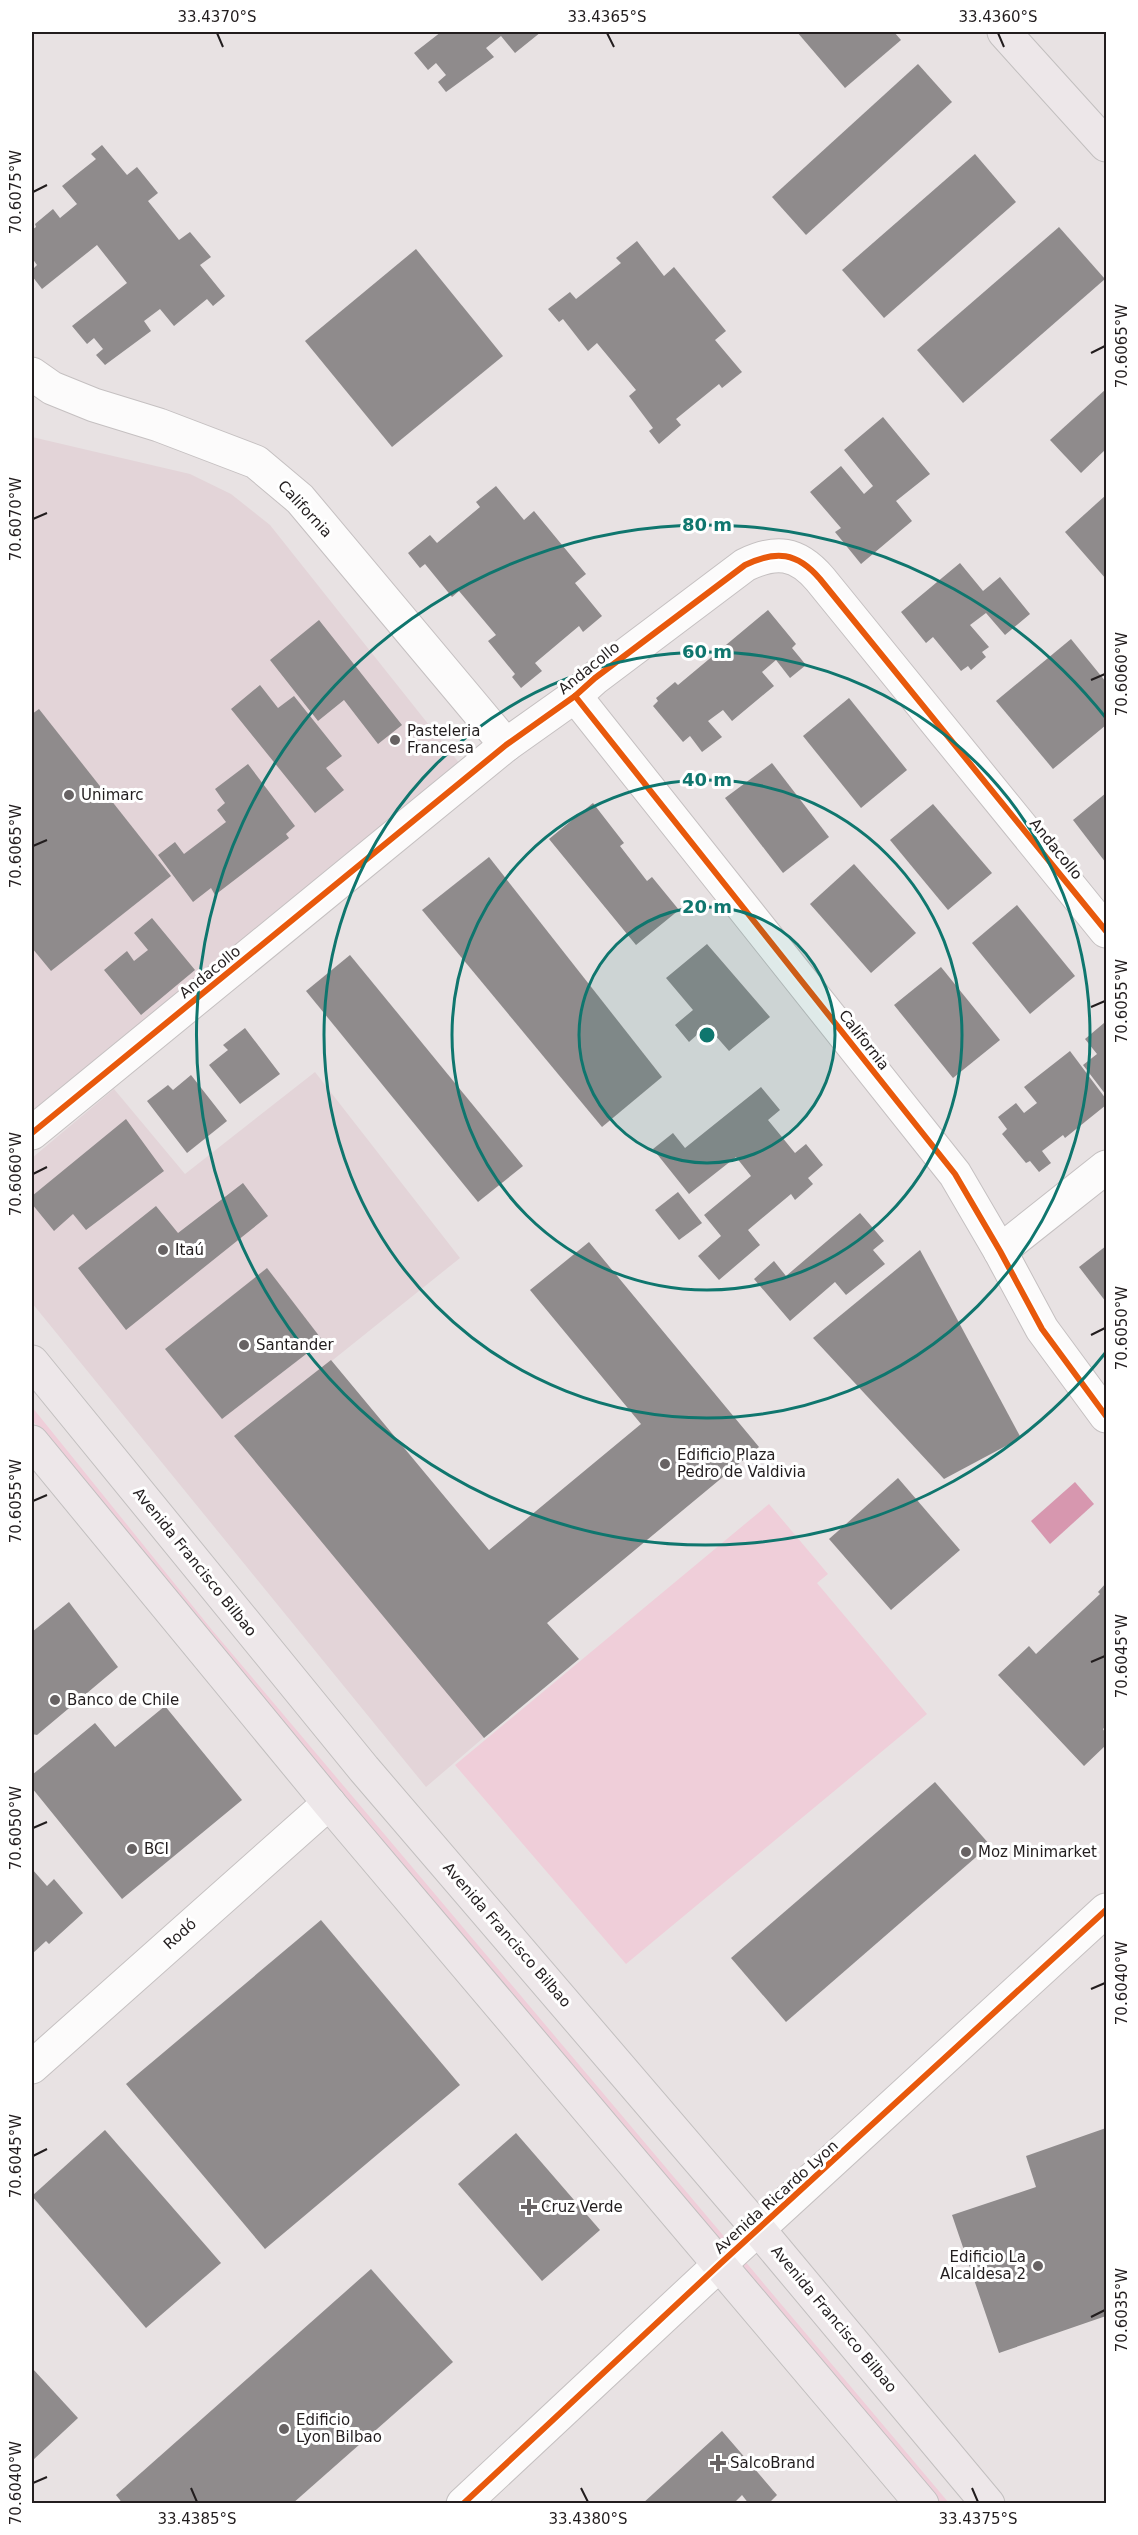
<svg xmlns="http://www.w3.org/2000/svg" width="1138" height="2535" font-family="'DejaVu Sans',sans-serif">
	<style>
		.built { fill: #e3d4d8 }
		.green { fill: #efced9 }
		.water { fill: #d797af }
		.building { fill: #8f8b8c }
		.lines { fill: none; stroke-linecap: round; stroke-linejoin: round }
		.minor-casing { stroke: #c5c0c1; stroke-width: 35 }
		.major-casing { stroke: #c2bfbf; stroke-width: 35 }
		.minor { stroke: #fcfbfb; stroke-width: 33 }
		.major { stroke: #ede7e9; stroke-width: 33 }
		.cycleway-casing { stroke: #fff; stroke-width: 10 }
		.cycleway { stroke: #e8590c; stroke-width: 6 }
		.ticks { fill: none; stroke: #221d1e; stroke-width: 2 }
		.ring { fill: none; stroke: #0f766e; stroke-width: 3 }
		.poi-dot { fill: #676263; stroke: #fff; stroke-width: 2 }
		.labels { text-anchor: middle; dominant-baseline: central; stroke-width: 6; stroke-linejoin: round; paint-order: stroke }
		.street-label { font-size: 15px; fill: #221d1e; stroke: #fff }
		.poi-label { font-size: 15px; fill: #221d1e; stroke: #fff; text-anchor: start }
		.centre { fill: #0f766e; stroke: #fff; stroke-width: 3 }
		.ring-label { font-size: 18px; text-anchor: middle; font-weight: bold; fill: #0f766e; stroke: #fff; stroke-width: 6; stroke-linejoin: round; paint-order: stroke }
		.neatline { fill: none; stroke: #221d1e; stroke-width: 2 }
		.ticks-label { font-size: 15px; text-anchor: middle; fill: #221d1e }
	</style>
	<rect width="100%" height="100%" fill="#e8e2e3"/>
	<!-- built -->
	<g class="built">
		<path d="M32 437 190 474 231 494 270 525 460 764 32 1119Z"/>
		<path d="M315 1072 460 1258 283 1400 530 1698 426 1787 32 1303V1158L114 1089 185 1174Z"/>
	</g>
	<!-- green -->
	<g class="green">
		<path d="M32 1407 212 1630 949 2503H938L180 1604 32 1420Z"/>
		<path d="M769 1504 828 1574 817 1583 927 1714 626 1964 455 1765Z"/>
	</g>
	<!-- water -->
	<path class="water" d="M1075 1482 1094 1504 1050 1544 1031 1521Z"/>
	<!-- building -->
	<g class="building">
		<path d="M441 32H541L515 53 501 36 486 48 494 57 446 92 438 82 446 75 436 63 428 70 414 53Z"/>
		<path d="M797 32H894L901 40 845 88Z"/>
		<path d="M918 64 952 102 806 235 772 197Z"/>
		<path d="M102 145 127 175 137 167 158 193 148 201 179 240 190 232 211 257 200 265 225 296 213 306 207 299 174 326 160 309 144 321 151 331 105 365 96 355 103 349 94 338 87 344 72 326 127 283 97 245 42 289 32 276V270L37 265 32 258V230L36 227 35 224 53 209 60 218 77 204 62 186 96 159 91 154Z"/>
		<path d="M975 154 1016 202 884 318 842 270Z"/>
		<path d="M1059 227 1105 279 963 403 917 350Z"/>
		<path d="M637 241 664 276 674 267 726 331 715 340 742 372 722 388 719 384 676 419 681 425 659 444 649 431 653 428 629 396 636 390 597 343 588 351 563 319 559 322 548 309 570 292 576 299 621 263 616 258Z"/>
		<path d="M416 249 503 356 392 447 305 341Z"/>
		<path d="M1106 389V449L1081 473 1050 440Z"/>
		<path d="M883 417 930 474 896 501 912 521 861 564 835 532 841 528 810 492 841 466 864 494 873 486 844 450Z"/>
		<path d="M496 486 524 520 534 511 586 574 575 583 602 616 583 632 579 626 535 663 542 671 521 688 512 677 515 674 488 641 496 635 459 591 452 597 425 564 420 568 408 553 430 535 437 543 480 507 476 502Z"/>
		<path d="M1106 495V579L1065 532Z"/>
		<path d="M960 563 983 591 1000 577 1030 614 1005 635 986 613 970 625 989 647 982 652 986 657 971 670 968 666 961 671 933 637 926 643 901 612Z"/>
		<path d="M768 610 796 644 792 648 806 665 790 678 776 660 762 672 774 686 732 721 723 710 708 721 722 737 702 752 690 736 683 742 653 706 658 701 656 698 675 682 678 685Z"/>
		<path d="M319 620 402 725 378 744 344 700 318 721 270 660Z"/>
		<path d="M1071 639 1106 682V725L1053 769 996 701Z"/>
		<path d="M260 685 278 708 294 696 342 756 326 768 344 790 315 813 231 709Z"/>
		<path d="M849 698 907 770 861 808 803 736Z"/>
		<path d="M39 709 171 876 51 971 32 948V714Z"/>
		<path d="M772 763 829 837 783 873 725 798Z"/>
		<path d="M248 764 295 826 286 834 289 838 215 895 211 888 193 902 158 855 175 842 184 854 226 822 217 810 225 803 215 789Z"/>
		<path d="M1106 793V863L1073 820Z"/>
		<path d="M593 803 624 843 620 846 647 881 652 877 679 910 636 945 549 839Z"/>
		<path d="M933 804 992 873 948 910 890 840Z"/>
		<path d="M489 857 662 1077 602 1127 422 910Z"/>
		<path d="M854 864 916 933 871 973 810 904Z"/>
		<path d="M1017 905 1075 976 1030 1014 972 943Z"/>
		<path d="M152 918 195 970 141 1015 104 970 127 951 134 961 148 950 134 933Z"/>
		<path d="M707 944 770 1017 729 1051 707 1026 689 1042 675 1025 693 1010 666 978Z"/>
		<path d="M350 955 523 1166 478 1202 306 991Z"/>
		<path d="M941 967 1000 1040 953 1078 894 1005Z"/>
		<path d="M1104 1023 1106 1027V1095L1083 1065 1097 1054 1085 1039Z"/>
		<path d="M245 1028 280 1074 240 1104 209 1065 228 1050 223 1045Z"/>
		<path d="M1070 1051 1106 1099V1105L1065 1138 1063 1135 1042 1151 1051 1163 1039 1172 1030 1161 1026 1163 1002 1134 1007 1129 998 1117 1016 1103 1024 1113 1037 1103 1024 1087Z"/>
		<path d="M191 1075 227 1121 187 1153 147 1101 168 1085 173 1090Z"/>
		<path d="M761 1087 780 1110 768 1120 795 1153 806 1144 823 1165 808 1178 813 1184 795 1200 791 1194 748 1230 760 1245 719 1280 698 1256 721 1236 704 1215 751 1176 736 1157 689 1194 653 1149 673 1133 685 1148Z"/>
		<path d="M126 1119 164 1171 86 1230 73 1214 54 1231 32 1204V1196Z"/>
		<path d="M243 1183 268 1216 126 1330 78 1268 156 1206 178 1233Z"/>
		<path d="M678 1192 702 1223 679 1240 655 1210Z"/>
		<path d="M860 1213 884 1241 873 1250 885 1264 846 1295 835 1282 790 1321 754 1279 774 1261 786 1276Z"/>
		<path d="M589 1242 759 1447 547 1623 579 1659 484 1738 234 1436 331 1360 489 1550 641 1424 530 1290Z"/>
		<path d="M1106 1246V1302L1079 1267Z"/>
		<path d="M920 1250 1021 1438 944 1479 813 1338Z"/>
		<path d="M267 1268 323 1341 222 1419 165 1349Z"/>
		<path d="M898 1478 960 1550 891 1610 829 1539Z"/>
		<path d="M1106 1583V1726L1103 1729 1106 1734V1745L1084 1766 998 1675 1029 1646 1036 1654 1100 1594 1098 1592Z"/>
		<path d="M69 1602 118 1667 37 1735 32 1734V1632Z"/>
		<path d="M165 1706 242 1800 122 1899 32 1788V1775L95 1723 115 1747Z"/>
		<path d="M935 1782 990 1845 786 2022 731 1958Z"/>
		<path d="M32 1869 47 1886 54 1879 83 1913 49 1944 46 1941 32 1954Z"/>
		<path d="M321 1920 460 2085 265 2249 126 2084Z"/>
		<path d="M1106 2128V2316L999 2353 952 2215 1036 2187 1026 2156Z"/>
		<path d="M105 2130 221 2263 146 2328 32 2196Z"/>
		<path d="M516 2133 600 2230 542 2281 458 2184Z"/>
		<path d="M371 2269 453 2362 292 2504H123L116 2495Z"/>
		<path d="M32 2368 78 2418 32 2461Z"/>
		<path d="M722 2431 777 2495 768 2504H749L742 2495 733 2504H642Z"/>
	</g>
	<g class="lines">
		<defs>
			<g id="minor">
				<path d="M32 374 52 388 94 405 159 425 256 462 300 499 506 745"/>
				<path d="M575 696 955 1174 1000 1251 1042 1329 1106 1416"/>
				<path d="M32 1133 506 745 575 696 595 678 745 565C776 550 797 552 820 579L1106 931"/>
				<path d="M1000 1251 1106 1167"/>
				<path d="M32 2067 329 1803"/>
				<path d="M463 2504 721 2263 1106 1910"/>
			</g>
			<g id="major">
				<path d="M1004 32 1106 145"/>
				<path d="M32 1362 364 1769 759 2230 988 2504"/>
				<path d="M32 1442 329 1803 922 2504"/>
			</g>
		</defs>
		<!-- minor casing -->
		<use href="#minor" class="minor-casing"/>
		<!-- major casing -->
		<use href="#major" class="major-casing"/>
		<!-- minor -->
		<use href="#minor" class="minor"/>
		<!-- major -->
		<use href="#major" class="major"/>
		<defs>
			<g id="cycleway">
				<path d="M575 696 955 1174 1000 1251 1042 1329 1106 1416"/>
				<path d="M32 1133 506 745 575 696 595 678 745 565C776 550 797 552 820 579L1106 931"/>
				<path d="M463 2504 721 2263 1106 1910"/>
			</g>
		</defs>
		<!-- cycleway casing -->
		<use href="#cycleway" class="cycleway-casing"/>
		<!-- cycleway -->
		<use href="#cycleway" class="cycleway"/>
	</g>
	<!-- ticks -->
	<path class="ticks" d="M217 33 223 47M607 33 614 47M998 33 1004 47M33 192 47 185M1091 353 1105 346M33 519 47 513M1091 680 1105 674M33 846 47 840M1091 1007 1105 1001M33 1174 47 1167M1091 1335 1105 1328M33 1501 47 1495M1091 1662 1105 1656M33 1828 47 1822M1091 1989 1105 1983M33 2156 47 2149M1091 2317 1105 2310M33 2483 47 2477M191 2488 197 2502M581 2488 588 2502M972 2488 978 2502"/>
	<!-- distance rings -->
	<circle cx="707" cy="1035" r="128" fill="#0f766e" fill-opacity=".12"/>
	<g class="ring">
		<circle cx="707" cy="1035" r="128"/>
		<circle cx="707" cy="1035" r="255"/>
		<circle cx="707" cy="1035" r="383"/>
		<path d="M1106 1352A510 510 0 1 1 1106 718"/>
	</g>
	<!-- markers -->
	<g class="poi-dot">
		<circle cx="395" cy="740" r="6"/>
		<circle cx="69" cy="795" r="6"/>
		<circle cx="163" cy="1250" r="6"/>
		<circle cx="244" cy="1345" r="6"/>
		<circle cx="665" cy="1464" r="6"/>
		<circle cx="55" cy="1700" r="6"/>
		<circle cx="132" cy="1849" r="6"/>
		<circle cx="966" cy="1852" r="6"/>
		<path d="M526 2198h6v6h6v6h-6v6h-6v-6h-6v-6h6z"/>
		<circle cx="1038" cy="2266" r="6"/>
		<circle cx="284" cy="2429" r="6"/>
		<path d="M715 2454h6v6h6v6h-6v6h-6v-6h-6v-6h6z"/>
	</g>
	<g class="labels">
		<!-- street labels -->
		<g class="street-label">
			<text transform="translate(305 509) rotate(47)">California</text>
			<text transform="translate(589 668) rotate(-39)">Andacollo</text>
			<text transform="translate(1056 849) rotate(51)">Andacollo</text>
			<text transform="translate(210 972) rotate(-39)">Andacollo</text>
			<text transform="translate(864 1040) rotate(52)">California</text>
			<text transform="translate(195 1562) rotate(51)">Avenida Francisco Bilbao</text>
			<text transform="translate(180 1934) rotate(-42)">Rodó</text>
			<text transform="translate(507 1935) rotate(49)">Avenida Francisco Bilbao</text>
			<text transform="translate(776 2197) rotate(-42)">Avenida Ricardo Lyon</text>
			<text transform="translate(834 2319) rotate(50)">Avenida Francisco Bilbao</text>
		</g>
		<!-- poi labels -->
		<g class="poi-label">
			<text x="407" y="731">Pasteleria<tspan x="407" dy="17">Francesa</tspan></text>
			<text x="81" y="795">Unimarc</text>
			<text x="175" y="1250">Itaú</text>
			<text x="256" y="1345">Santander</text>
			<text x="677" y="1455">Edificio Plaza<tspan x="677" dy="17">Pedro de Valdivia</tspan></text>
			<text x="67" y="1700">Banco de Chile</text>
			<text x="144" y="1849">BCI</text>
			<text x="978" y="1852">Moz Minimarket</text>
			<text x="541" y="2207">Cruz Verde</text>
			<text x="1026" y="2257" text-anchor="end">Edificio La<tspan x="1026" dy="17">Alcaldesa 2</tspan></text>
			<text x="296" y="2420">Edificio<tspan x="296" dy="17">Lyon Bilbao</tspan></text>
			<text x="730" y="2463">SalcoBrand</text>
		</g>
	</g>
	<circle cx="707" cy="1035" r="9" class="centre"/>
	<g class="ring-label">
		<text x="707" y="531">80 m</text>
		<text x="707" y="658">60 m</text>
		<text x="707" y="786">40 m</text>
		<text x="707" y="913">20 m</text>
	</g>
	<!-- border -->
	<rect width="1138" height="2535" fill="none" stroke="#ffffff" stroke-width="66"/>
	<rect x="33" y="33" width="1072" height="2469" class="neatline"/>
	<g class="ticks-label">
		<text x="217" y="22">33.4370°S</text>
		<text x="607" y="22">33.4365°S</text>
		<text x="998" y="22">33.4360°S</text>
		<text transform="translate(16 192) rotate(-90)" y="5">70.6075°W</text>
		<text transform="translate(1122 346) rotate(-90)" y="5">70.6065°W</text>
		<text transform="translate(16 519) rotate(-90)" y="5">70.6070°W</text>
		<text transform="translate(1122 674) rotate(-90)" y="5">70.6060°W</text>
		<text transform="translate(16 846) rotate(-90)" y="5">70.6065°W</text>
		<text transform="translate(1122 1001) rotate(-90)" y="5">70.6055°W</text>
		<text transform="translate(16 1174) rotate(-90)" y="5">70.6060°W</text>
		<text transform="translate(1122 1328) rotate(-90)" y="5">70.6050°W</text>
		<text transform="translate(16 1501) rotate(-90)" y="5">70.6055°W</text>
		<text transform="translate(1122 1656) rotate(-90)" y="5">70.6045°W</text>
		<text transform="translate(16 1828) rotate(-90)" y="5">70.6050°W</text>
		<text transform="translate(1122 1983) rotate(-90)" y="5">70.6040°W</text>
		<text transform="translate(16 2156) rotate(-90)" y="5">70.6045°W</text>
		<text transform="translate(1122 2310) rotate(-90)" y="5">70.6035°W</text>
		<text transform="translate(16 2483) rotate(-90)" y="5">70.6040°W</text>
		<text x="197" y="2524">33.4385°S</text>
		<text x="588" y="2524">33.4380°S</text>
		<text x="978" y="2524">33.4375°S</text>
	</g>
</svg>
